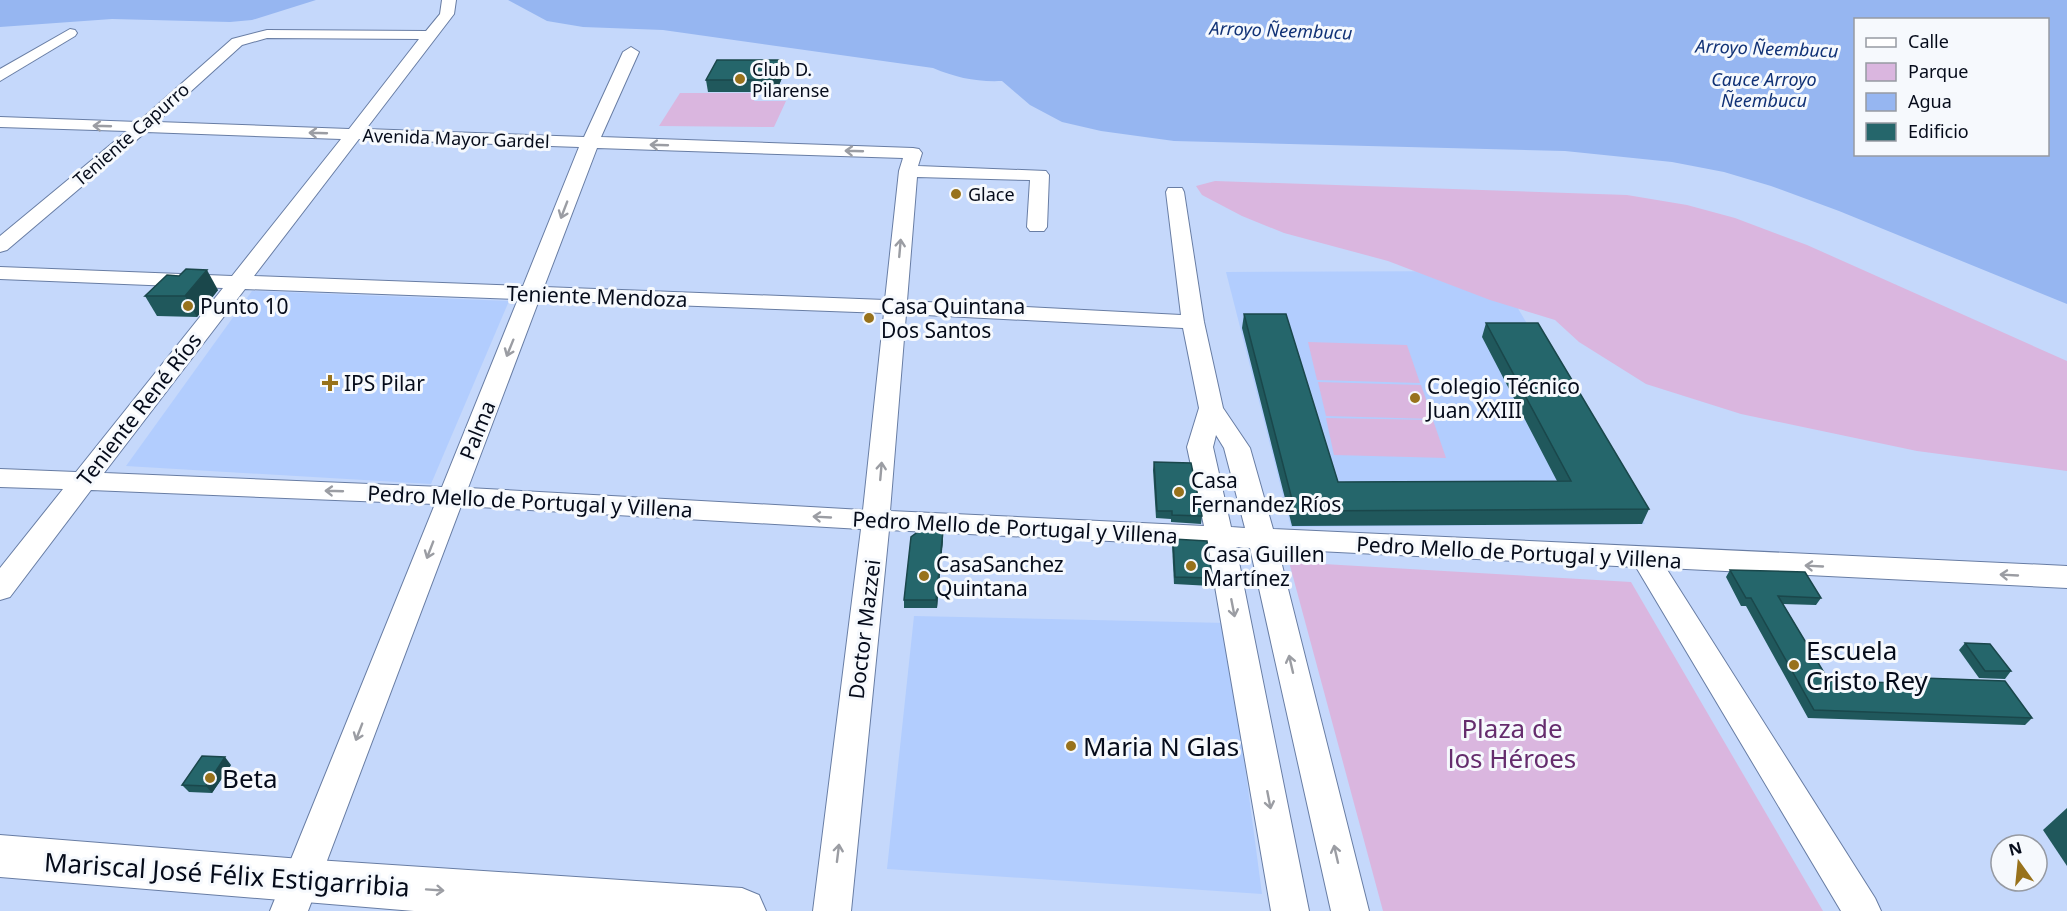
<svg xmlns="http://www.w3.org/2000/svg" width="2067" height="911" font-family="'Noto Sans',sans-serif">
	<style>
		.built { fill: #b2cdfe }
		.green { fill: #dab6df }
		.water { fill: #96b6f1; fill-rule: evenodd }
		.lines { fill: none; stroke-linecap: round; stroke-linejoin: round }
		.street-casing { stroke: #687da4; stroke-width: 2 }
		.secondary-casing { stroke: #687da4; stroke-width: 2 }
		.street { fill: #fff; fill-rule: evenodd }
		.secondary { fill: #fff; fill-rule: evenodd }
		.wall { fill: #20585c }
		.shaded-wall { fill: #1a474b }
		.building { fill: #25666b; stroke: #1a474b; stroke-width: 1.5 }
		.oneway { stroke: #9b9da3 }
		.poi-dot { fill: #98721c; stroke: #f6f9fd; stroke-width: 2 }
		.labels { text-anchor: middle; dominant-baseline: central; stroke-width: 6; stroke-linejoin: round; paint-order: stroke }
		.far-water-label { font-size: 18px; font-style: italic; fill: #113276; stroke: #f6f9fd }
		.far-poi-label { font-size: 18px; fill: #050b1a; stroke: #f6f9fd; text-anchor: start }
		.far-street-label { font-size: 18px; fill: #050b1a; stroke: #f6f9fd }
		.street-label { font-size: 21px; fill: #050b1a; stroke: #f6f9fd }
		.poi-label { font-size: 21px; fill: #050b1a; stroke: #f6f9fd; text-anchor: start }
		.near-poi-label { font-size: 26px; fill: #050b1a; stroke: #f6f9fd; text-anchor: start }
		.near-park-label { font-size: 26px; fill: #652c6d; stroke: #f6f9fd }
		.near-street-label { font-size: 26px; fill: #050b1a; stroke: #f6f9fd }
	</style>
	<rect width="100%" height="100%" fill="#c5d8fb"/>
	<!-- built -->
	<g class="built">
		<path d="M1496 271 1645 524 1291 527 1226 272Z"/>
		<path d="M252 291 509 301 431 484 126 466Z"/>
		<path d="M914 616 1226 623 1262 894 887 869Z"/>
	</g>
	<!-- green -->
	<g class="green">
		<path d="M680 93H757L754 101H786L774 127 659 126Z"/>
		<path d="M1215 181 1627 195 1687 205 1735 218 1807 245 2067 361V471L1917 451 1741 414 1646 384 1579 342 1555 320 1490 300 1388 261 1284 233 1242 216 1202 195 1196 186Z"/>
		<path d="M1308 342 1407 345 1420 383 1317 380Z"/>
		<path d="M1318 382 1421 385 1433 419 1326 416Z"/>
		<path d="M1326 418 1433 420 1446 458 1334 455Z"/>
		<path d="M1289 562 1631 582 1823 911H1383Z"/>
	</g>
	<!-- water -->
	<g class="water">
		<path d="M0 0H316L252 20 230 22 112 19 0 27Z"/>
		<path d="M508 0H2067V304L1839 211 1771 186 1724 172 1672 162 1565 151 1174 141 1101 131 1062 122 1030 105 1002 81C976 82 957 78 933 68L663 30 583 27 547 21ZM1856 20H2048V154H1856Z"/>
	</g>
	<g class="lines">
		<defs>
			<g id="street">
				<path d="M442 0H456L454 14 366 129 584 137 623 52 631 47 639 52 601 137 913 148 919 149 922 153 918 166 1046 171 1049 175 1047 227 1044 231H1030L1027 227 1030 180 917 177 907 301 1181 315 1166 192 1168 188H1182L1184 192 1204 322 1223 408 1250 448 1273 529 2067 566V588L1666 568 1875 898 1881 911H1841L1636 567 1278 549 1369 911H1331L1250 548 1236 547 1309 911H1271L1208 546 889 530 851 911H813L861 529 461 506 308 911H270L435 504 91 490 10 597 0 600V568L63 489 0 487V469L76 472 223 288 0 279V267L232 276 341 139 146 132 7 250 0 252V236L127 131 0 127V117L138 122 232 39 267 30 426 31 440 14ZM267 38 419 39 349 129 157 122 242 45ZM359 139 579 147 523 286 254 276ZM597 148 903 158 899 171 885 300 544 287ZM245 289 518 299 442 487 104 473ZM539 300 884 313 863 510 468 488ZM906 314 1183 328 1199 408 1187 447 1204 526 890 511ZM1216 435 1224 448 1245 528 1231 527 1213 447Z"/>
				<path d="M70 29 75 30 77 33 75 36 0 81V69Z"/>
			</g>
			<path id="secondary" d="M0 835 301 859 742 888 759 895 766 911H414L0 877Z"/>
		</defs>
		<!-- street casing -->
		<use href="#street" class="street-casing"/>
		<!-- secondary casing -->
		<use href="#secondary" class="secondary-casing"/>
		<!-- street -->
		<use href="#street" class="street"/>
		<!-- secondary -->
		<use href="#secondary" class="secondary"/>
	</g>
	<!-- wall -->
	<g class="wall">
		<path d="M783 60 785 71 776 92H708L706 80Z"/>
		<path d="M218 290 197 317 157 316 145 296Z"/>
		<path d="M1244 314 1338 482 1557 481 1482 337 1486 323 1649 509 1642 524 1292 526 1242 328Z"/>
		<path d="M1154 462 1202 516 1201 524 1171 522V519L1156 518 1153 470Z"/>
		<path d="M943 531V539L937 608H904V600Z"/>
		<path d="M1173 539 1212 578 1211 586 1174 584 1172 546Z"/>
		<path d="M1730 570 1821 598 1816 605 1783 604 1829 681 1892 683 1896 677 2032 718 2025 725 1808 718 1746 606H1741L1726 577Z"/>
		<path d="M1965 643 2011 671 2005 679 1979 678 1959 650Z"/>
		<path d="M231 765 212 793 189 792 182 785Z"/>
		<path d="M2067 808V866L2043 830Z"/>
	</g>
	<!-- shaded-wall -->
	<g class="shaded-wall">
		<path d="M783 60 785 71 776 92 774 80Z"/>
		<path d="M207 270 218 290 197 317 185 296Z"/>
		<path d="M943 531V539L937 608 936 600Z"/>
		<path d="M225 757 231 765 212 793 206 786Z"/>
	</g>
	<!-- building -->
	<g class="building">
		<path d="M717 60H783L774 80H706Z"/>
		<path d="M186 269 207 270 185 296H145L167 275 179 276Z"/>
		<path d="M1244 314H1286L1338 482 1571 481 1486 323H1538L1649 509 1295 511Z"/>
		<path d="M1154 462 1191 463 1202 516 1172 515V511H1157Z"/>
		<path d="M919 531H943L936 600H904L911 537Z"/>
		<path d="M1173 539 1207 541 1212 578 1175 577Z"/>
		<path d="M1730 570 1805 572 1821 598 1778 596 1829 681 1900 683 1896 677 2005 681 2032 718 1814 710 1751 598H1746Z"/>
		<path d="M1965 643 1990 644 2011 671H1985Z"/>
		<path d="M202 756 225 757 206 786 182 785Z"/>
	</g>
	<!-- one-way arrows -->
	<defs><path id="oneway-shaft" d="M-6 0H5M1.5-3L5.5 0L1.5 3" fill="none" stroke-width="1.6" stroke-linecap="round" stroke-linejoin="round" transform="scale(1.5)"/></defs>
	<g class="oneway">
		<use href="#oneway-shaft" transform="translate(102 126) rotate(-178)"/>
		<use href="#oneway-shaft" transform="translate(318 133) rotate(-178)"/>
		<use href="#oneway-shaft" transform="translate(659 145) rotate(-178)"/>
		<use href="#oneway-shaft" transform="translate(854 151) rotate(-178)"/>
		<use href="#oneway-shaft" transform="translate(564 210) rotate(111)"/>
		<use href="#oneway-shaft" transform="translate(900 248) rotate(-85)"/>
		<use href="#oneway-shaft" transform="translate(510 348) rotate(112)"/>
		<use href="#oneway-shaft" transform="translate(881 471) rotate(-85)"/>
		<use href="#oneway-shaft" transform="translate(334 491) rotate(-178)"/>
		<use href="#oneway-shaft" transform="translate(822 517) rotate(-177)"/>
		<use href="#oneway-shaft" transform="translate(430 550) rotate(111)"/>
		<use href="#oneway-shaft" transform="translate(1814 566) rotate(-177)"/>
		<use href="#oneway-shaft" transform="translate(2009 575) rotate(-177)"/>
		<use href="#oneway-shaft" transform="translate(1233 608) rotate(79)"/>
		<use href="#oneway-shaft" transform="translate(1291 664) rotate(-103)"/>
		<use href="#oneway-shaft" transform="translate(359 732) rotate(111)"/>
		<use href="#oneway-shaft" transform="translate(1269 800) rotate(79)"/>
		<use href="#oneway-shaft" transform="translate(838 853) rotate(-83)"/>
		<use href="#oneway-shaft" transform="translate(1336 854) rotate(-103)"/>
		<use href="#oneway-shaft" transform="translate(435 890) rotate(4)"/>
	</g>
	<!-- markers -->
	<g class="poi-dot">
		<circle cx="740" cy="79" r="6"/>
		<circle cx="956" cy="194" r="6"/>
		<circle cx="188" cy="306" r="6"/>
		<circle cx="869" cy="318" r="6"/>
		<path d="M327 374h6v6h6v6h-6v6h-6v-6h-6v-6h6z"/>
		<circle cx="1415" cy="398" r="6"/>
		<circle cx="1179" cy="492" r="6"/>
		<circle cx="1191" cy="566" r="6"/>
		<circle cx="924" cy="576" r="6"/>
		<circle cx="1794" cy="665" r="6"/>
		<circle cx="1071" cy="746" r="6"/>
		<circle cx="210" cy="778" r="6"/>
	</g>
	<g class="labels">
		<!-- far-water labels -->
		<g class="far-water-label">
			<text transform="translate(1281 30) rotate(2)">Arroyo Ñeembucu</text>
			<text transform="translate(1767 48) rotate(2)">Arroyo Ñeembucu</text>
			<text x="1764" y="79">Cauce Arroyo<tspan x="1764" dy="21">Ñeembucu</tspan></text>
		</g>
		<!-- far-poi labels -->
		<g class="far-poi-label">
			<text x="752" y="69">Club D.<tspan x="752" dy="21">Pilarense</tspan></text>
			<text x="968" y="194">Glace</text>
		</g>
		<!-- far-street labels -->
		<g class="far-street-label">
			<text transform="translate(131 134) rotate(-41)">Teniente Capurro</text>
			<text transform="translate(456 138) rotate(2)">Avenida Mayor Gardel</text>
		</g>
		<!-- street labels -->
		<g class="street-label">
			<text transform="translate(597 296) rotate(2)">Teniente Mendoza</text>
			<text transform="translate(139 409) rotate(-52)">Teniente René Ríos</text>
			<text transform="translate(477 430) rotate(-68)">Palma</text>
			<text transform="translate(530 501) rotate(3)">Pedro Mello de Portugal y Villena</text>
			<text transform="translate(1015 527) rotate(3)">Pedro Mello de Portugal y Villena</text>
			<text transform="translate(1519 552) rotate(3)">Pedro Mello de Portugal y Villena</text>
			<text transform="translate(864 629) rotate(-83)">Doctor Mazzei</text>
		</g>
		<!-- poi labels -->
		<g class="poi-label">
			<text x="200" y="306">Punto 10</text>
			<text x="881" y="306">Casa Quintana<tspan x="881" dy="24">Dos Santos</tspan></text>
			<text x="344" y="383">IPS Pilar</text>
			<text x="1427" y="386">Colegio Técnico<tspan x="1427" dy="24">Juan XXIII</tspan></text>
			<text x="1191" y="480">Casa<tspan x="1191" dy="24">Fernandez Ríos</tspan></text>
			<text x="1203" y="554">Casa Guillen<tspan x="1203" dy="24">Martínez</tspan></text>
			<text x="936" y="564">CasaSanchez<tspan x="936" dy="24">Quintana</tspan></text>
		</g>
		<!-- near-poi labels -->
		<g class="near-poi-label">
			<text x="1806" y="650">Escuela<tspan x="1806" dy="30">Cristo Rey</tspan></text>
			<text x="1083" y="746">Maria N Glas</text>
			<text x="222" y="778">Beta</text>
		</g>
		<!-- near-park labels -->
		<g class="near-park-label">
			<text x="1512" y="728">Plaza de<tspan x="1512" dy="30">los Héroes</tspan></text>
		</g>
		<!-- near-street labels -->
		<g class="near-street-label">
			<text transform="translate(227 874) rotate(4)">Mariscal José Félix Estigarribia</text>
		</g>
	</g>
	<!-- legend -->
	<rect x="1854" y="18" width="195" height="138" fill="#f6f9fd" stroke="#969aa2" stroke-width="1.5"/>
	<rect x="1866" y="38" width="30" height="9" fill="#ffffff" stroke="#969aa2" stroke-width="1.5"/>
	<text x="1908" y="48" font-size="18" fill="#050b1a">Calle</text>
	<rect x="1866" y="63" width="30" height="18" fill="#dab6df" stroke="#969aa2" stroke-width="1.5"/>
	<text x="1908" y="78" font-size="18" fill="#050b1a">Parque</text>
	<rect x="1866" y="93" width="30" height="18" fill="#96b6f1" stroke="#969aa2" stroke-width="1.5"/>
	<text x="1908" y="108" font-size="18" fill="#050b1a">Agua</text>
	<rect x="1866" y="123" width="30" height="18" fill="#25666b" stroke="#969aa2" stroke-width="1.5"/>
	<text x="1908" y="138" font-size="18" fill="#050b1a">Edificio</text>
	<!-- north arrow -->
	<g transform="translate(2019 863) rotate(345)"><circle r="28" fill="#f6f9fd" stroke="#969aa2" stroke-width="1.5"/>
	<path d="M0-4.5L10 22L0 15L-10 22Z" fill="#98721c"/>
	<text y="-9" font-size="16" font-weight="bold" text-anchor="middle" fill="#050b1a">N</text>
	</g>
</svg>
